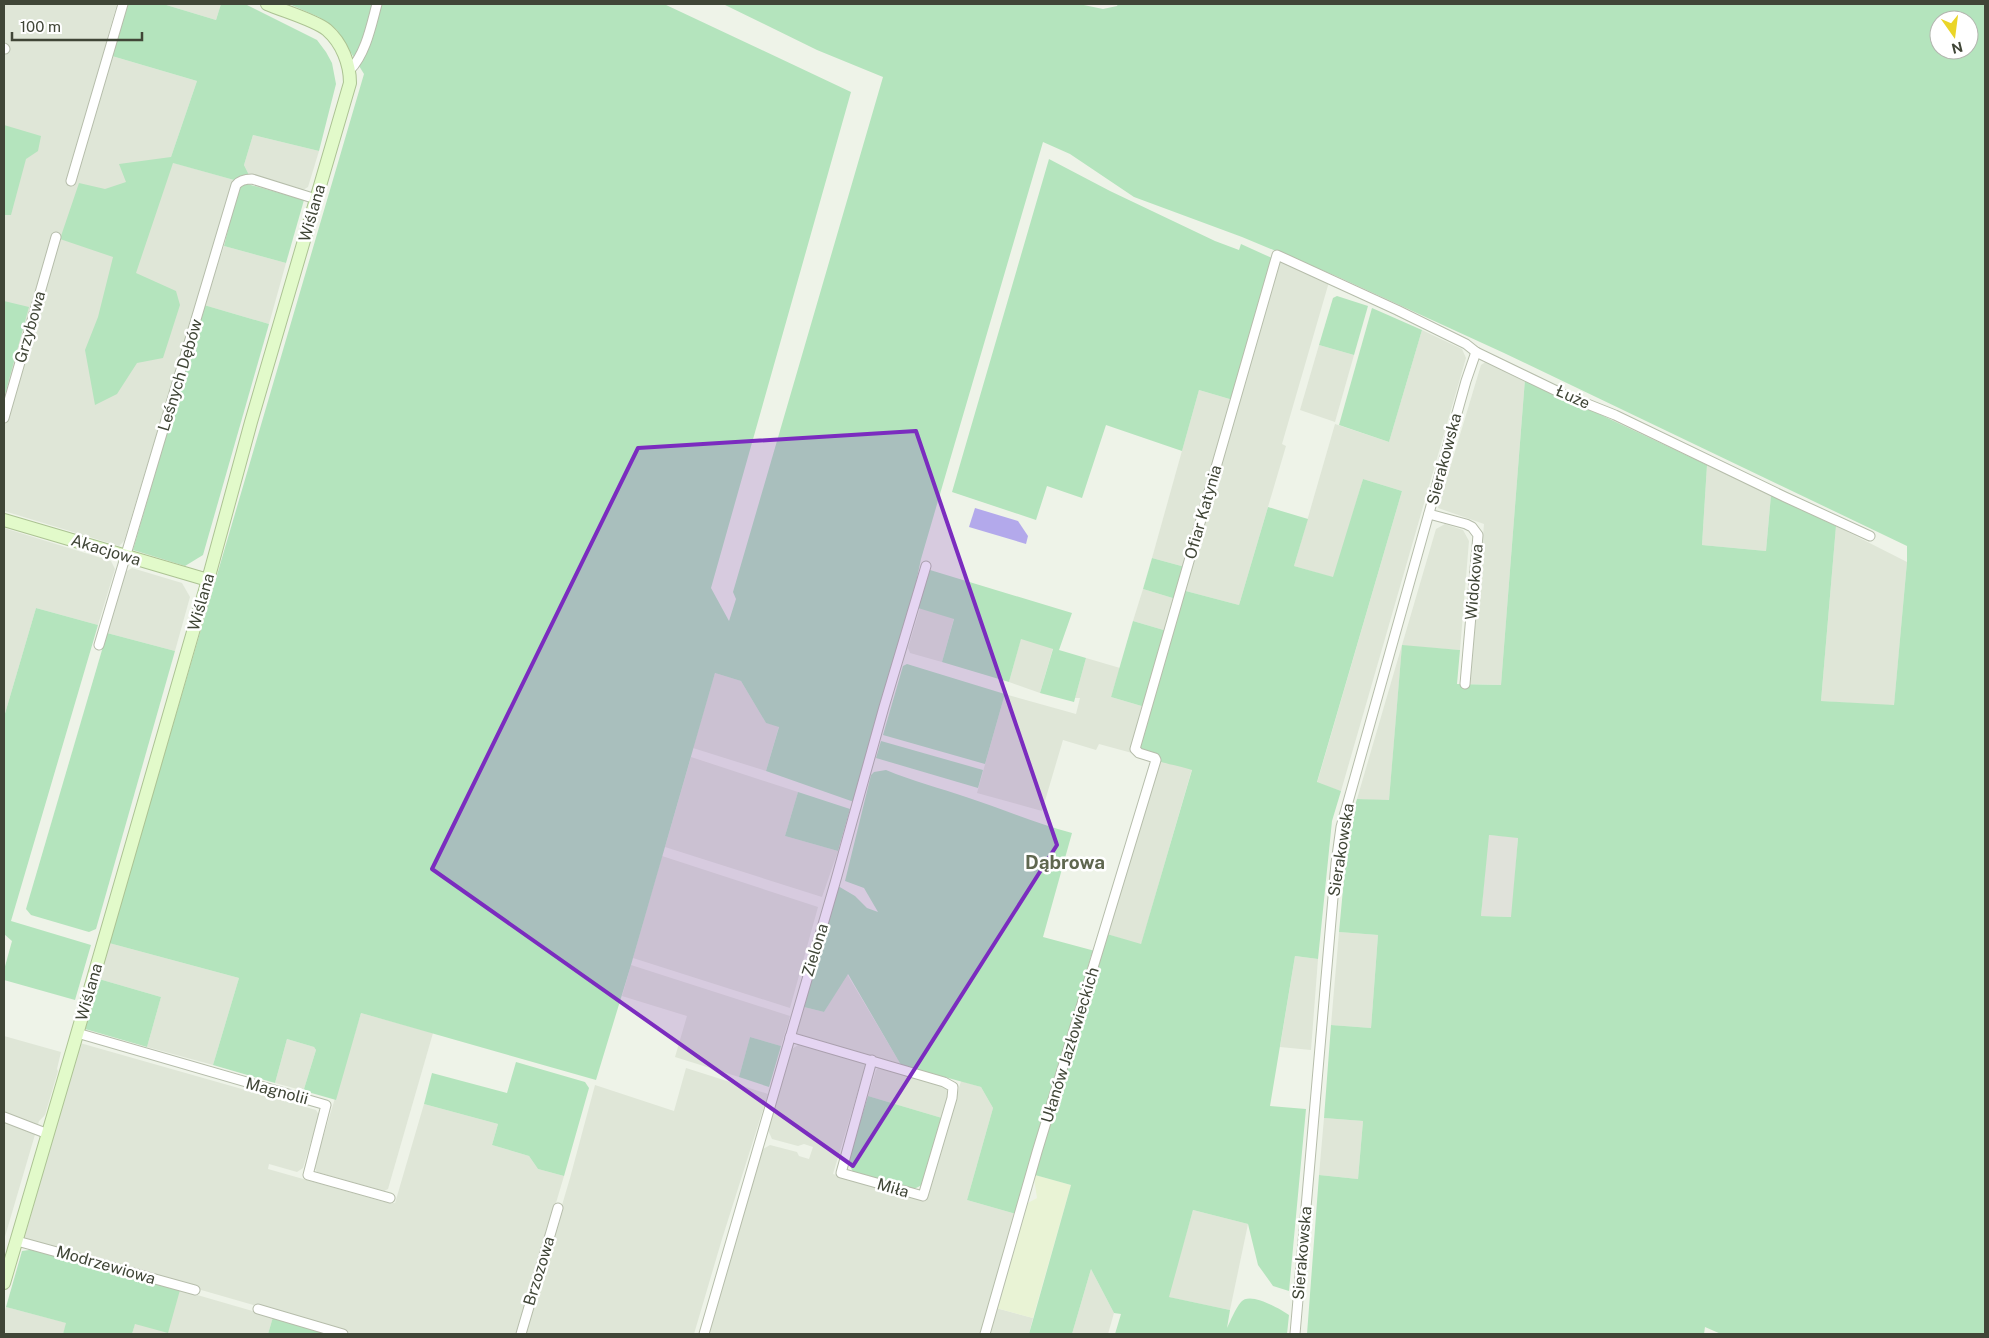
<svg xmlns="http://www.w3.org/2000/svg" width="1989" height="1338" font-family="'Public Sans',sans-serif">
	<style>
		.residential { fill: #dfe6d7 }
		.commercial { fill: #e9f3d5 }
		.industrial { fill: #e0e2da }
		.green { fill: #b4e4bd; fill-rule: evenodd }
		.water { fill: #b3a9eb }
		.lines { fill: none; stroke-linecap: round; stroke-linejoin: round }
		.street-casing { stroke: #b6bdab; stroke-width: 11 }
		.secondary-casing { stroke: #acc393; stroke-width: 14 }
		.street { stroke: #fff; stroke-width: 9 }
		.secondary { stroke: #e2faca; stroke-width: 12 }
		.marked { fill: #7b2cbf; fill-opacity: 0.2; stroke: #7b2cbf; stroke-width: 4; stroke-linejoin: round }
		.labels { text-anchor: middle; dominant-baseline: central; stroke-width: 5; stroke-linejoin: round; paint-order: stroke }
		.street-label { font-size: 16px; fill: #404637; stroke: #fff }
		.quarter-label { font-size: 19px; font-weight: bold; fill: #5f674f; stroke: #fff }
	</style>
	<rect width="100%" height="100%" fill="#eef3e8"/>
	<!-- residential -->
	<g class="residential">
		<path d="M4 4H117L106 42 112 56 197 81 171 157 174 163 234 180 124 541 119 546 4 511Z"/>
		<path d="M163 4H221L216 20Z"/>
		<path d="M253 135 319 151 308 187 303 190 249 175 244 165Z"/>
		<path d="M224 246 286 263 269 324 204 305Z"/>
		<path d="M1278 259 1329 282 1282 444 1286 446 1239 605 1182 590Z"/>
		<path d="M1422 330 1462 349 1466 358 1341 791 1317 783 1402 491 1363 479 1334 578 1294 566 1335 424 1389 442Z"/>
		<path d="M1319 345 1354 355 1335 422 1300 410Z"/>
		<path d="M1487 361 1525 379 1501 685 1470 684 1484 524 1438 508 1481 365Z"/>
		<path d="M1199 390 1233 400 1185 567 1152 558Z"/>
		<path d="M1707 465 1771 495 1766 551 1702 545Z"/>
		<path d="M1445 524 1463 530 1469 541 1460 650 1402 646 1389 801 1357 799 1402 645 1436 529Z"/>
		<path d="M1836 526 1907 562 1894 706 1821 701Z"/>
		<path d="M4 528 111 561 115 569 98 625 36 608 4 717Z"/>
		<path d="M132 568 182 583 190 597 175 651 107 633 125 572Z"/>
		<path d="M1143 589 1176 599 1167 631 1133 621Z"/>
		<path d="M920 608 954 618 942 662 910 653 908 648Z"/>
		<path d="M1021 638 1053 648 1040 693 1009 682Z"/>
		<path d="M1086 658 1120 668 1111 697 1145 707 1132 753 1099 744 1096 750 1063 740 1042 811 977 793 1004 697 1008 695 1076 714 1080 698H1075Z"/>
		<path d="M715 673 741 681 766 723 779 726 766 771 693 748Z"/>
		<path d="M691 757 798 792 785 836 838 851 822 897 665 847Z"/>
		<path d="M1158 760 1192 769 1141 945 1107 934Z"/>
		<path d="M662 856 818 907 790 1008 633 958Z"/>
		<path d="M1339 932 1378 935 1371 1028 1331 1025Z"/>
		<path d="M109 943 239 978 213 1065 147 1047 161 997 99 979Z"/>
		<path d="M1295 956 1318 959 1311 1050 1280 1047Z"/>
		<path d="M631 965 790 1016 781 1046 750 1037 739 1077 675 1057 687 1016 622 996Z"/>
		<path d="M847 974 901 1065 796 1036 804 1007 824 1012Z"/>
		<path d="M361 1013 433 1033 388 1189 384 1191 317 1172 314 1167Z"/>
		<path d="M4 1036 61 1052 57 1069 58 1071 45 1115 39 1121 4 1240Z"/>
		<path d="M287 1039 314 1047 316 1050 304 1089 301 1090 275 1083Z"/>
		<path d="M80 1043 316 1110 319 1115 303 1168 297 1172 269 1164 268 1169 384 1202 395 1203 424 1104 498 1124 492 1145 529 1156 538 1169 564 1176 517 1334H354L24 1239Z"/>
		<path d="M801 1043 867 1061 833 1174 926 1201 961 1081 981 1087 993 1108 967 1200 1016 1214 981 1334H708L763 1149 770 1145 797 1152 799 1156 809 1159 813 1147 804 1144 798 1146 772 1139 768 1130 792 1049Z"/>
		<path d="M879 1067 946 1086 949 1095 942 1118 868 1096 876 1070Z"/>
		<path d="M686 1068 768 1094 722 1239 694 1334H524L570 1178 595 1085 674 1111Z"/>
		<path d="M1324 1118 1363 1121 1358 1179 1319 1175Z"/>
		<path d="M1193 1210 1248 1224 1230 1310 1168 1297Z"/>
		<path d="M1091 1269 1114 1313 1108 1334H1072Z"/>
		<path d="M180 1290 273 1317 268 1334H132L135 1323Z"/>
		<path d="M6 1307 67 1323 63 1334H4V1314Z"/>
		<path d="M996 1308 1033 1318 1029 1334H988Z"/>
	</g>
	<!-- commercial -->
	<path class="commercial" d="M1035 1175 1071 1185 1033 1318 996 1308 1026 1204 1037 1198 1034 1178Z"/>
	<!-- industrial -->
	<path class="industrial" d="M1488 835 1518 837 1512 917 1481 916Z"/>
	<!-- green -->
	<g class="green">
		<path d="M128 4H163L216 20 221 4H245L317 40 326 52 332 63 336 84 319 151 253 135 244 165 249 175 234 180 173 163 136 273 176 291 180 305 163 358 137 363 117 394 95 405 85 350 98 317 113 257 60 239 79 183 105 189 126 182 119 164 171 157 197 81 112 56Z"/>
		<path d="M289 4H664L851 92 711 588 729 621 736 599 733 592 883 77 817 50 723 4H1079L1103 9 1117 6 1118 4H1985V1334H1721L1705 1327 1704 1334H1307L1319 1175 1358 1179 1363 1121 1324 1118 1331 1025 1371 1028 1378 935 1339 932 1349 825 1357 799 1389 800 1402 645 1460 650 1457 684 1501 685 1525 379 1707 465 1702 545 1766 551 1771 495 1836 526 1821 701 1894 705 1907 562V546L1504 353 1336 276 1242 237 1134 197 1070 154 1043 142 921 559 912 601 854 802 766 771 779 727 766 723 741 681 715 673 631 965 596 1080 361 1013 336 1100 301 1090 304 1089 316 1050 314 1047 287 1039 275 1083 213 1065 239 978 109 943 364 74 337 30 319 17ZM1939 20H1969V50H1939ZM1489 835 1518 838 1511 917 1481 916Z"/>
		<path d="M4 125 41 136 38 151 26 159 11 215H4Z"/>
		<path d="M1049 159 1110 191 1215 241 1239 250 1241 244 1274 259 1233 400 1199 390 1182 451 1106 425 1082 498 1047 486 1036 520 952 492Z"/>
		<path d="M244 183 304 200 286 263 224 246 239 185Z"/>
		<path d="M1337 296 1368 306 1354 355 1319 345 1333 298Z"/>
		<path d="M4 301 29 307 4 398Z"/>
		<path d="M204 305 269 324 203 555 185 566 133 550Z"/>
		<path d="M1372 308 1422 330 1389 442 1339 425Z"/>
		<path d="M1363 479 1402 491 1317 782 1341 791 1332 821 1318 959 1295 956 1270 1106 1306 1109 1289 1291 1273 1286 1258 1265 1248 1224 1193 1210 1169 1297 1230 1310 1227 1328C1231 1320 1235 1309 1241 1302 1250 1291 1280 1309 1289 1315L1287 1334H1115L1121 1314 1114 1313 1091 1269 1072 1334H1029L1071 1185 1035 1175 1107 934 1141 944 1192 770C1176 764 1147 763 1137 747L1182 590 1239 605 1268 507 1308 519 1294 566 1333 577Z"/>
		<path d="M1152 558 1185 567 1176 599 1143 589Z"/>
		<path d="M930 570 1072 613 1059 650 1086 658 1074 702 1040 693 1053 649 1021 639 1009 682 942 662 954 619 918 608Z"/>
		<path d="M36 608 98 625 11 921 91 945 75 1000 4 980V970L12 941 4 934V717Z"/>
		<path d="M1133 621 1167 631 1145 707 1111 697Z"/>
		<path d="M107 633 175 651 96 929 89 932 31 915 26 909Z"/>
		<path d="M907 664 1008 695 1004 697 985 764 883 735 903 666Z"/>
		<path d="M881 741 983 770 978 788 876 758Z"/>
		<path d="M886 770C912 781 940 788 966 797 1002 809 1036 823 1072 833L1043 937 1095 951 1091 956 1016 1214 967 1200 993 1108 981 1087 901 1065 848 974 824 1012 804 1007 838 886 855 896 867 908 878 912 864 888 845 881 871 775 874 772Z"/>
		<path d="M798 792 850 809 838 851 785 836Z"/>
		<path d="M99 979 161 997 147 1047 85 1029Z"/>
		<path d="M750 1037 781 1046 769 1087 739 1077Z"/>
		<path d="M516 1062 585 1082 589 1088 564 1176 538 1169 529 1156 492 1145 498 1124 424 1104 432 1073 507 1093Z"/>
		<path d="M868 1096 942 1118 922 1185 914 1189 853 1172 848 1162Z"/>
		<path d="M36 1249 180 1290 168 1333 135 1324 132 1334H63L66 1323 6 1307 22 1251Z"/>
		<path d="M273 1317 330 1334H268Z"/>
	</g>
	<!-- water -->
	<path class="water" d="M975 508 1018 521 1028 536 1026 544 969 527Z"/>
	<g class="lines">
		<defs>
			<g id="street">
				<path d="M4 48 5 49"/>
				<path d="M350 70C366 53 371 26 377 4"/>
				<path d="M71 181 123 4"/>
				<path d="M4 418 56 237"/>
				<path d="M1429 514 1466 524 1472 527 1478 535 1465 684"/>
				<path d="M99 645 236 185C240 180 246 179 252 179L316 199"/>
				<path d="M77 1033 326 1105 308 1175 390 1198"/>
				<path d="M790 1037 944 1082 953 1087 952 1098 923 1196 841 1173 872 1060"/>
				<path d="M4 1117 48 1134"/>
				<path d="M17 1241 195 1290"/>
				<path d="M258 1309 343 1334"/>
				<path d="M521 1334 558 1208"/>
				<path d="M704 1334 835 883 884 707 926 566"/>
				<path d="M985 1334 1037 1152 1156 760 1155 758 1139 753 1135 749 1277 255 1397 310 1466 344 1476 352 1565 395 1615 415 1785 497 1870 536"/>
				<path d="M1295 1334 1336 863 1341 827 1466 381 1476 352"/>
			</g>
			<g id="secondary">
				<path d="M4 520 208 580"/>
				<path d="M4 1283 73 1048 208 580 251 422 350 83C350 64 342 43 327 30 315 20 283 11 267 4"/>
			</g>
		</defs>
		<!-- street casing -->
		<use href="#street" class="street-casing"/>
		<!-- secondary casing -->
		<use href="#secondary" class="secondary-casing"/>
		<!-- street -->
		<use href="#street" class="street"/>
		<!-- secondary -->
		<use href="#secondary" class="secondary"/>
	</g>
	<!-- marked area -->
	<path class="marked" d="M916 431 1057 845 853 1166 432 869 638 448Z"/>
	<g class="labels">
		<!-- street labels -->
		<g class="street-label">
			<text transform="translate(312 213) rotate(-74)">Wiślana</text>
			<text transform="translate(30 327) rotate(-74)">Grzybowa</text>
			<text transform="translate(180 375) rotate(-73)">Leśnych Dębów</text>
			<text transform="translate(1573 397) rotate(24)">Łuże</text>
			<text transform="translate(1444 459) rotate(-75)">Sierakowska</text>
			<text transform="translate(1203 512) rotate(-74)">Ofiar Katynia</text>
			<text transform="translate(106 550) rotate(17)">Akacjowa</text>
			<text transform="translate(1474 582) rotate(-85)">Widokowa</text>
			<text transform="translate(201 602) rotate(-74)">Wiślana</text>
			<text transform="translate(1341 850) rotate(-81)">Sierakowska</text>
			<text transform="translate(815 950) rotate(-73)">Zielona</text>
			<text transform="translate(89 992) rotate(-74)">Wiślana</text>
			<text transform="translate(1070 1045) rotate(-73)">Ułanów Jazłowieckich</text>
			<text transform="translate(277 1091) rotate(15)">Magnolii</text>
			<text transform="translate(893 1188) rotate(16)">Miła</text>
			<text transform="translate(1302 1253) rotate(-85)">Sierakowska</text>
			<text transform="translate(106 1265) rotate(16)">Modrzewiowa</text>
			<text transform="translate(539 1271) rotate(-73)">Brzozowa</text>
		</g>
		<!-- quarter labels -->
		<g class="quarter-label">
			<text x="1065" y="862">Dąbrowa</text>
		</g>
	</g>
	<!-- border -->
	<rect width="1989" height="1338" fill="none" stroke="#404637" stroke-width="10"/>
	<!-- north arrow -->
	<g transform="translate(1954 35) rotate(166)"><circle r="24" fill="#ffffff" stroke="#b3b5af"/>
	<path d="M0-4L9 19L0 12L-9 19Z" fill="#ead528"/>
	<text y="-8" font-size="14" font-weight="bold" text-anchor="middle" fill="#404637">N</text>
	</g>
	<!-- scale -->
	<path d="M12 32v8h130v-8" fill="none" stroke="#404637" stroke-width="2.5"/>
	<text x="20" y="32" font-size="15" fill="#404637" stroke="#ffffff" stroke-width="4" paint-order="stroke">100 m</text>
</svg>
